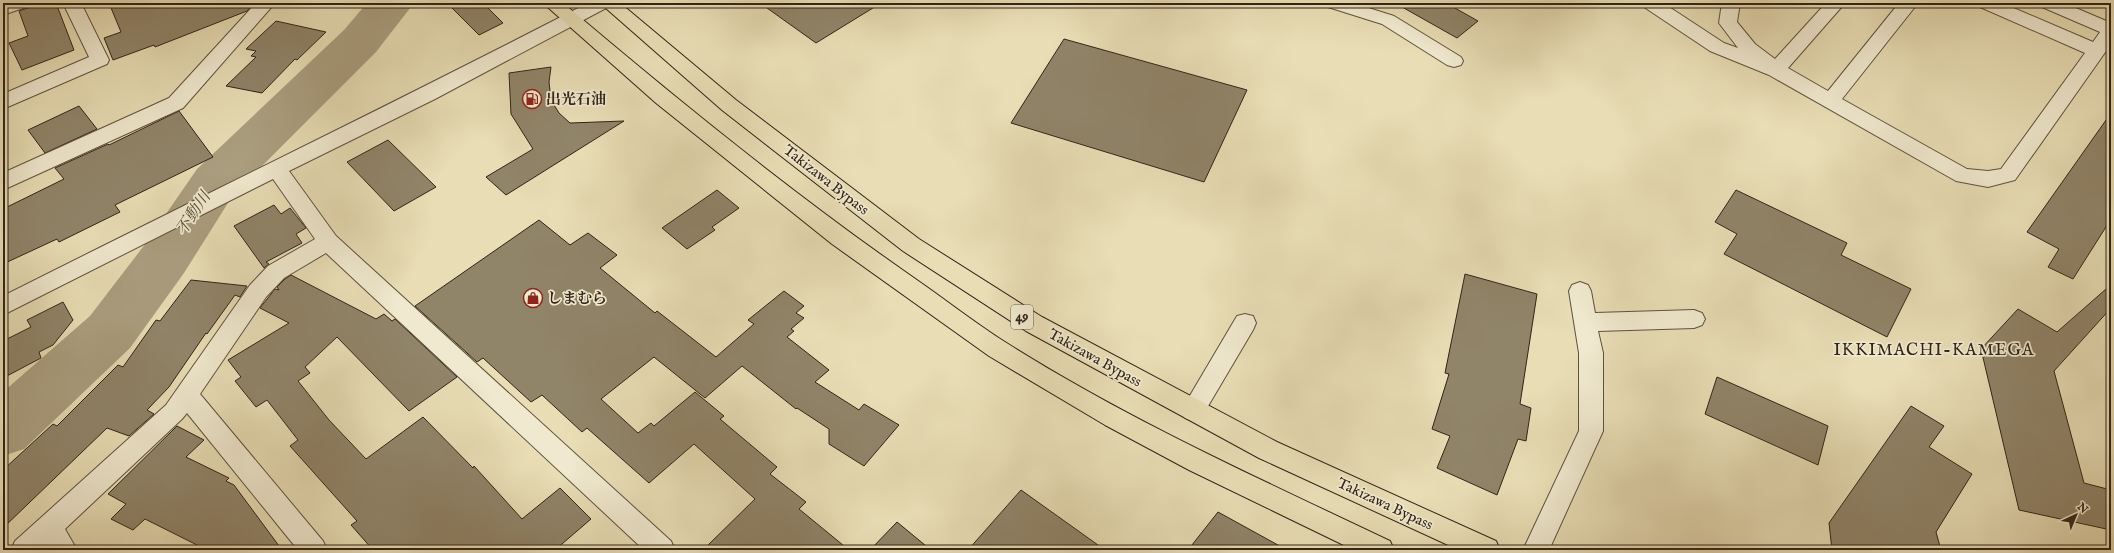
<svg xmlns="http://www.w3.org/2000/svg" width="2114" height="553" font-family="'IM FELL English','Noto Serif JP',serif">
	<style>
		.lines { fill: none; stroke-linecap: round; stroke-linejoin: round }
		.river { fill: #aa9e7f; fill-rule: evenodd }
		.building { fill: #908469; stroke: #312417 }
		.minor-casing { stroke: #5f523e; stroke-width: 2 }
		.highway-casing { stroke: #312417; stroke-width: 2 }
		.minor { fill: #f0e9cf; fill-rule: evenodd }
		.highway { fill: #e8ddb5; fill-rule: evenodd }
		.labels { text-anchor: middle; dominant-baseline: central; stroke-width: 3.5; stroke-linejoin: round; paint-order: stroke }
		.shield { fill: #f0e9cf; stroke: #6a5f4e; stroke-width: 1 }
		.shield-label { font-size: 14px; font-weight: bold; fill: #312417 }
		.poi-label { font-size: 15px; font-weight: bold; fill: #312417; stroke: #f0e9cf; text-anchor: start }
		.street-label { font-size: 15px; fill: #312417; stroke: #f0e9cf }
		.water-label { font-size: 16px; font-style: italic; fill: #5b4f3b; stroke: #f0e9cf }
		.quarter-label { font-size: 17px; letter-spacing: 1px; fill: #312417; stroke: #f0e9cf }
	</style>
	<rect width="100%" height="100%" fill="#e8ddb5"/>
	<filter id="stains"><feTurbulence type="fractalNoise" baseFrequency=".005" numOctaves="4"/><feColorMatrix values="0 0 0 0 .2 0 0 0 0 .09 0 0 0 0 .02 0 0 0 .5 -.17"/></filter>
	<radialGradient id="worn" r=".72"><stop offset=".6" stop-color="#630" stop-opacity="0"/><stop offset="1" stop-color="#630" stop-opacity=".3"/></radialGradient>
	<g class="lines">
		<!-- river -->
		<path class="river" d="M367 3H414L376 52 233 195 184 273 130 348 24 449 3 456V392L90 316 146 243 197 169 344 30Z"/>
	</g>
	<!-- building -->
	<g class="building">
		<path d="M42 3H56L74 50 22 70 9 43 28 36 19 11Z"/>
		<path d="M109 3H254L247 11 155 47 154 45 113 60 104 38 121 32Z"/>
		<path d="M447 3H483L503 23 479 35Z"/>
		<path d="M760 3H881L816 43Z"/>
		<path d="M1395 3H1446L1478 21 1457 38Z"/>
		<path d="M276 21 326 32 297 60 295 59 262 93 226 86 256 57 251 56 256 51 246 49Z"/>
		<path d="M1064 39 1247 90 1204 182 1011 123Z"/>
		<path d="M551 67 549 82 551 100 559 113 570 123 624 121 506 195 486 177 533 149 511 114 509 73Z"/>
		<path d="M79 106 97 129 45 153 28 130Z"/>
		<path d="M179 111 213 157 115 205 120 212 59 242 57 239 3 264V209L64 179 55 168 108 144 109 145Z"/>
		<path d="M2111 113V219L2073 279 2048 267 2059 249 2027 232Z"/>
		<path d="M388 140 436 187 394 211 347 162Z"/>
		<path d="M717 190 739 208 712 227 715 230 687 249 662 228Z"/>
		<path d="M1736 190 1847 243 1841 255 1911 289 1887 337 1724 254 1737 234 1715 222Z"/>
		<path d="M274 205 281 214 290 208 306 228 296 234 302 243 266 262 269 264 264 268 234 226Z"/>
		<path d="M539 220 570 245 588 233 617 255 600 268 655 313 657 311 716 357 754 324 748 320 784 291 804 306 796 313 804 318 791 329 794 331 787 337 829 370 815 382 859 410 864 404 899 425 864 466 829 444V429L797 408 796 409 742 366 705 398 654 357 601 399 638 433 651 423 654 426 695 392 724 416 720 419 777 467 770 474 806 502 799 509 849 550H703L755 499 694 444 649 483 587 428 582 432 542 395 531 402 483 358 477 362 415 306Z"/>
		<path d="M1465 274 1537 294 1520 404 1531 408 1526 441 1518 439 1497 495 1437 468 1450 436 1432 429 1449 374 1445 373Z"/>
		<path d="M291 275 376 319 384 314 392 321 395 319 457 377 409 411 337 337 305 367 310 373 298 381 329 420 366 459 423 417 473 468 474 466 522 519 560 488 591 519 555 550H373L351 525 357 521 290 446 298 440 267 400 256 407 235 381 241 377 228 360 289 323 260 308 275 289 279 290 277 287 285 279Z"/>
		<path d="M191 280 247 286 240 297 235 295 207 334 206 333 169 387 147 410 154 414 129 436 107 428 3 528V470L53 424 57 426 118 365 123 367 156 320 160 321Z"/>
		<path d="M2106 289 2111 294V308L2054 371 2084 483 2111 490V530L2019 510 1981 349 2018 309 2057 332Z"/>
		<path d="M63 302 73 320 53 345 39 352 41 358 3 378V341L31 327 27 320Z"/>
		<path d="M1717 377 1828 426 1818 465 1705 414Z"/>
		<path d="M1911 406 1944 426 1929 447 1972 474 1936 532 1941 550H1832L1829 523Z"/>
		<path d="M177 426 204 440 186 457 229 478 226 481 234 485 282 550H207L145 519 133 530 111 519 126 504 108 494Z"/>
		<path d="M1021 490 1105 550H968Z"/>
		<path d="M1218 512 1287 550H1188Z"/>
		<path d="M897 522 931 550H870Z"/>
	</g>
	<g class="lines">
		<defs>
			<g id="minor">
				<path d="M3 3H29L26 7 3 15Z"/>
				<path d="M63 3H81L109 60 107 64 3 109V94L89 57Z"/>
				<path d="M256 3H275L183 108 3 190V173L169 98Z"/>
				<path d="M588 3H611L608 7 435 99 289 171 336 236 671 541 675 550H644L326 253 284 278 266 297 200 394 323 541 327 550H298L187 413 182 419 65 529 77 550H49L47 546 42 550H11L15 541 166 405 250 285 268 266 315 239 273 179 3 315V296C198 198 394 103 588 3Z"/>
				<path d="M1325 3H1353L1394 16 1461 57 1463 61 1461 65 1454 67 1447 65 1382 24 1328 7Z"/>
				<path d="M1641 3H1663L1724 43 1738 48 1719 23 1722 3H1740L1737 22 1755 44 1775 59 1826 3H1845L1788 68 1828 91 1899 3H1918L1842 99 1967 169 1988 171 2001 169 2085 53 1980 7 1977 3H2002L2093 42 2100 32 2042 7 2039 3H2064L2111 23V44L2015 180 1988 187 1956 181 1769 75 1710 51 1644 7Z"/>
				<path d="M1580 282 1588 285 1591 291 1595 313 1694 310 1702 313 1705 319 1702 325 1694 328 1598 331 1603 353V431L1549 550H1523L1579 431V353L1569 291 1572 285Z"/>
				<path d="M1245 314 1253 316 1256 323 1253 330 1201 418 1193 421 1185 418 1181 411 1185 404 1237 316Z"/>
			</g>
			<g id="highway">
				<path d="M543 3H563C680 102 798 198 924 285 951 304 978 325 1005 342 1128 420 1260 479 1390 541L1394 550H1354L1189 470 1105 425 989 356 832 244 656 103Z"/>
				<path d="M600 3H620L736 100 919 239 1042 317 1277 442 1496 541 1500 550H1459L1259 458 1026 331 903 251 722 110Z"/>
			</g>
		</defs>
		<!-- minor casing -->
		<use href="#minor" class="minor-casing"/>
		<!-- highway casing -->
		<use href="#highway" class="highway-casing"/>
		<!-- minor -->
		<use href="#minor" class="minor"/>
		<!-- highway -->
		<use href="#highway" class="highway"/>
	</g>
	<!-- icons -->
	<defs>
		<symbol id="fuel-ring" viewBox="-11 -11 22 22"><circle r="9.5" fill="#f0e9cf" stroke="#8f2418" stroke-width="1.5"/><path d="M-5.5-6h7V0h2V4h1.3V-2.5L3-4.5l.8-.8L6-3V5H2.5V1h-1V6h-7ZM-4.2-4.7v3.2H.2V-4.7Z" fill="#8f2418"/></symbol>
		<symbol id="shop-ring" viewBox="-11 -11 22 22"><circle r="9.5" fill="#f0e9cf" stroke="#8f2418" stroke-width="1.5"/><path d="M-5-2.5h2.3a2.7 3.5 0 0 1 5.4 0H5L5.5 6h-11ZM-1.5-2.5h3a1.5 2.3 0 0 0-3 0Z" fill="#8f2418"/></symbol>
	</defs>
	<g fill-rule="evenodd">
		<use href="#fuel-ring" x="521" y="88" width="22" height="22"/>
		<use href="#shop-ring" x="522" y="287" width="22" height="22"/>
	</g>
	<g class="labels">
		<!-- shield labels -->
		<rect class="shield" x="1011" y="305" width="22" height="24" rx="3"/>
		<g class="shield-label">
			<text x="1022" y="317">49</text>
		</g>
		<!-- poi labels -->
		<g class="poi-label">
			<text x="546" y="99">出光石油</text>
			<text x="547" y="298">しまむら</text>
		</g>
		<!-- street labels -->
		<g class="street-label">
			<text transform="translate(826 180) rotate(38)">Takizawa Bypass</text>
			<text transform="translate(1095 358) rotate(29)">Takizawa Bypass</text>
			<text transform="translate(1385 504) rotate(25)">Takizawa Bypass</text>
		</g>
		<!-- water labels -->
		<g class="water-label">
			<text transform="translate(194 214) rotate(-56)">不動川</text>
		</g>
		<!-- quarter labels -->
		<g class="quarter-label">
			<text x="1934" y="350">IKKIMACHI-KAMEGA</text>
		</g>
	</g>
	<!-- margin -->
	<rect width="2114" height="553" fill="none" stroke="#e8ddb5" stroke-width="16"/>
	<rect x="4" y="4" width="2106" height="545" fill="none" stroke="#312417" stroke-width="2"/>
	<rect x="8" y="8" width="2098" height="537" fill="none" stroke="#312417"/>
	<!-- north arrow -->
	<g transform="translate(2076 515) rotate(44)" stroke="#f0e9cf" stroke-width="3" paint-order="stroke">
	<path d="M0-3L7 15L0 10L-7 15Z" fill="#312417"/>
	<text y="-6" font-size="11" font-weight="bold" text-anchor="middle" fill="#312417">N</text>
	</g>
	<rect width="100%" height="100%" filter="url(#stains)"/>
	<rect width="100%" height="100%" fill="url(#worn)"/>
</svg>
